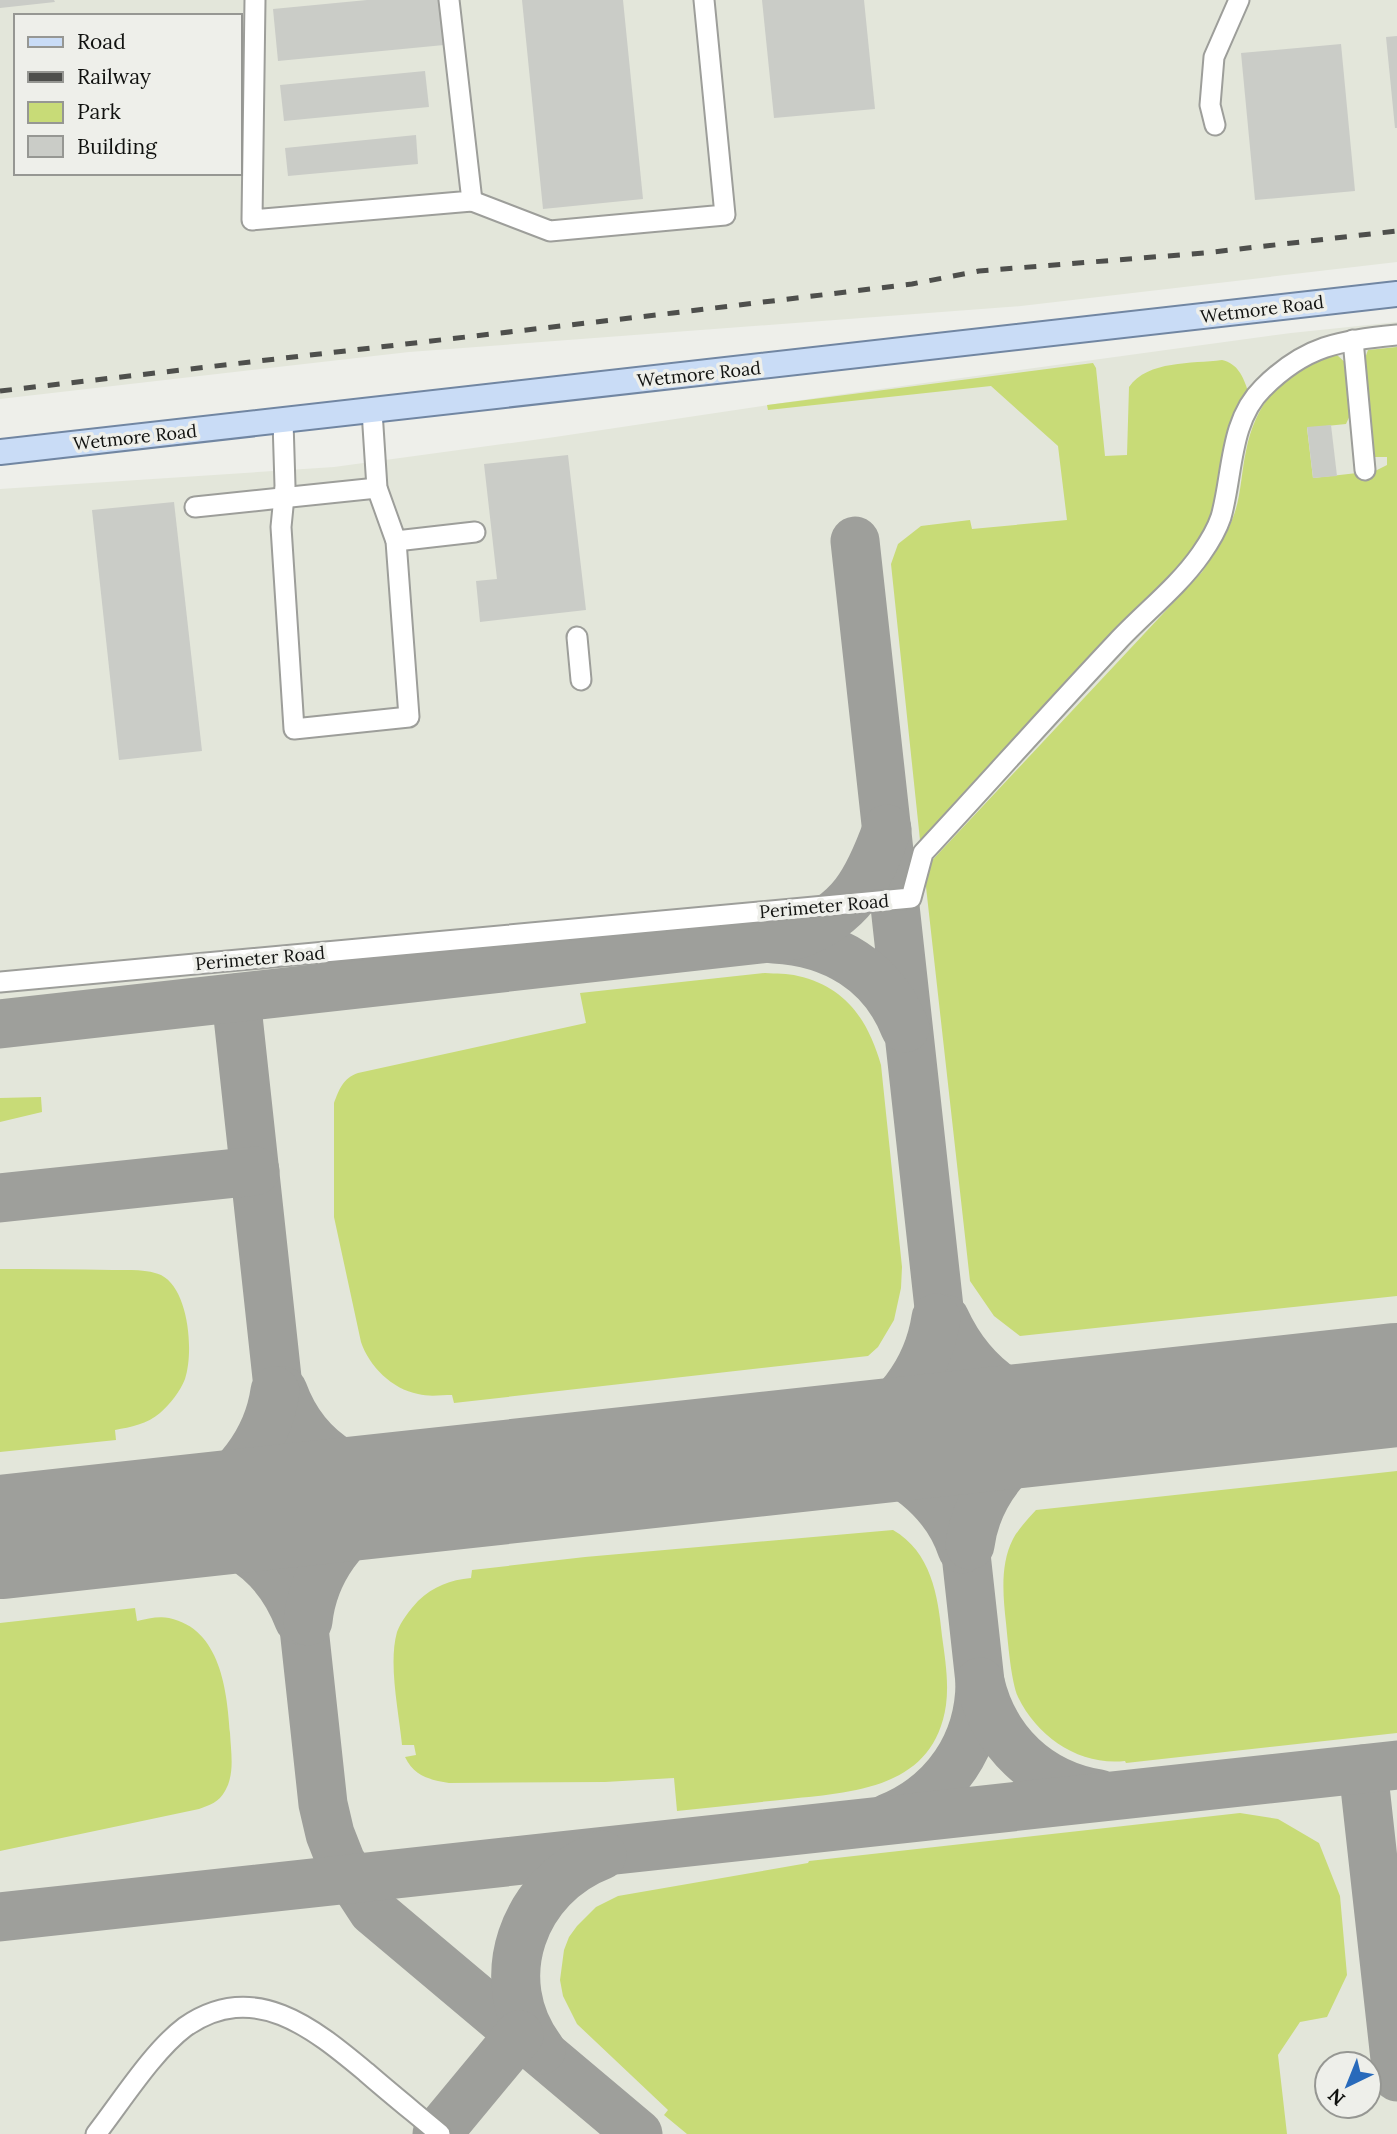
<svg xmlns="http://www.w3.org/2000/svg" width="1397" height="2134" font-family="Lora,serif">
	<style>
		.built { fill: #e3e6da; fill-rule: evenodd }
		.green { fill: #c8db77 }
		.lines { fill: none; stroke-linecap: round; stroke-linejoin: round }
		.taxiway { stroke: #9e9f9b; stroke-width: 49 }
		.runway { stroke: #9e9f9b; stroke-width: 124 }
		.building { fill: #caccc7 }
		.minor-casing { stroke: #9d9e9a; stroke-width: 23 }
		.major-casing { stroke: #7186a2; stroke-width: 28 }
		.minor { stroke: #fff; stroke-width: 19 }
		.major { stroke: #c9dcf6; stroke-width: 24 }
		.rail { stroke: #4e4f4c; stroke-width: 5; stroke-dasharray: 12 12; stroke-linecap: butt }
		.labels { text-anchor: middle; dominant-baseline: central; stroke-width: 7; stroke-linejoin: round; paint-order: stroke }
		.street-label { font-size: 18px; fill: #111210; stroke: #eeefea }
	</style>
	<rect width="100%" height="100%" fill="#eeefea"/>
	<!-- built -->
	<g class="built">
		<path d="M0 0H1397V262L1021 306 409 352 0 399ZM16 16H240V173H16Z"/>
		<path d="M1397 322V2134H0V489L334 467 555 437 829 396 1291 333ZM1327 2064H1369V2106H1327Z"/>
	</g>
	<!-- green -->
	<g class="green">
		<path d="M1397 347V1296L1020 1336 994 1316 970 1281 924 869 1202 572C1213 556 1225 539 1232 520 1241 499 1241 474 1246 451 1256 399 1287 368 1337 355L1348 365 1351 413 1346 424 1307 428 1313 478 1375 471 1387 465V457H1375L1372 445 1364 361 1368 350Z"/>
		<path d="M1222 360C1238 364 1243 376 1248 391L1205 534 1194 551 925 839 920 840 891 564 898 544 921 526 970 520 972 529 1067 520 1058 446 991 386 768 410 767 405 1093 363 1096 368 1105 456 1127 455 1129 387C1148 360 1192 364 1222 360Z"/>
		<path d="M765 973C776 974 787 973 798 976 846 987 868 1020 881 1065L902 1267 901 1288 894 1320 878 1347 868 1356 454 1403 452 1395C441 1395 429 1397 418 1394 392 1389 369 1366 361 1342L334 1217V1103C339 1090 343 1078 358 1073L586 1023 580 993Z"/>
		<path d="M41 1097 42 1112 0 1122V1098Z"/>
		<path d="M0 1269C38 1269 75 1269 113 1270 128 1270 147 1269 161 1275 189 1289 194 1352 185 1379 180 1392 170 1404 160 1413 147 1424 131 1427 115 1430L116 1440 0 1452Z"/>
		<path d="M1397 1471V1733L1126 1763 1125 1761C1080 1766 1038 1738 1018 1697 1011 1681 1008 1642 1006 1623 1003 1596 1000 1564 1013 1539 1019 1528 1028 1519 1036 1510Z"/>
		<path d="M893 1530C931 1552 938 1595 942 1636 945 1658 949 1682 946 1705 934 1788 855 1792 789 1799 751 1803 714 1807 677 1811L674 1778 605 1782 449 1783C430 1780 414 1776 405 1757L416 1755 414 1745H402C399 1712 388 1664 397 1632 401 1621 410 1610 418 1601 434 1586 450 1580 471 1578L472 1570 585 1557Z"/>
		<path d="M135 1608 137 1621C147 1619 158 1616 169 1618 221 1629 227 1691 230 1733 231 1753 235 1774 225 1791 219 1802 210 1805 199 1809L0 1851V1623Z"/>
		<path d="M1240 1813 1278 1819 1319 1843 1340 1896 1347 1975 1327 2017 1300 2022 1278 2055 1287 2134H687L664 2115 668 2110 577 2024 563 1996 560 1980 564 1950 569 1937 577 1926 596 1907 618 1896 808 1863 809 1861Z"/>
	</g>
	<g class="lines">
		<!-- taxiway -->
		<g class="taxiway">
			<path d="M855 541 980 1682C980 1744 945 1795 888 1818"/>
			<path d="M774 939C833 942 883 971 905 1028"/>
			<path d="M236 998 323 1804 330 1834 341 1862 373 1911 638 2134"/>
			<path d="M0 1024 796 935C851 915 868 881 887 829"/>
			<path d="M0 1198 255 1171"/>
			<path d="M945 1319C973 1380 1029 1420 1098 1413"/>
			<path d="M283 1391C308 1460 369 1485 436 1487"/>
			<path d="M806 1446C818 1442 831 1441 843 1437 894 1417 928 1371 936 1318"/>
			<path d="M798 1450C815 1453 830 1451 847 1454 897 1461 946 1500 962 1549"/>
			<path d="M147 1521C217 1528 272 1549 299 1620"/>
			<path d="M147 1521C161 1516 175 1512 189 1506 234 1485 268 1441 275 1391"/>
			<path d="M970 1545C977 1492 1015 1446 1065 1429 1087 1421 1112 1419 1135 1413"/>
			<path d="M308 1621C313 1572 345 1528 389 1506 409 1497 431 1493 452 1488"/>
			<path d="M980 1682C994 1742 1038 1784 1099 1794"/>
			<path d="M1363 1769 1397 2077"/>
			<path d="M0 1917 1397 1765"/>
			<path d="M541 2050C488 1980 523 1885 602 1855"/>
			<path d="M437 2134 519 2035"/>
		</g>
		<!-- runway -->
		<path class="runway" d="M0 1537 1397 1385"/>
	</g>
	<!-- building -->
	<g class="building">
		<path d="M0 0H54L55 2 0 8Z"/>
		<path d="M367 0H440L444 45 278 61 273 9Z"/>
		<path d="M522 0H623L643 199 543 209Z"/>
		<path d="M762 0H864L875 109 774 118Z"/>
		<path d="M1397 36V128H1395L1386 37Z"/>
		<path d="M1341 44 1355 191 1255 200 1241 53Z"/>
		<path d="M425 71 429 107 284 121 280 85Z"/>
		<path d="M416 135 418 164 288 176 285 148Z"/>
		<path d="M1331 425 1337 476 1313 478 1307 427Z"/>
		<path d="M568 455 586 610 480 622 476 581 497 579 484 464Z"/>
		<path d="M174 502 202 751 119 760 92 510Z"/>
	</g>
	<g class="lines">
		<defs>
			<g id="minor">
				<path d="M255 0 252 220 472 201 449 0"/>
				<path d="M1215 125 1210 105 1214 57 1239 0"/>
				<path d="M472 201 550 231 725 215 704 0"/>
				<path d="M1353 340 1365 470"/>
				<path d="M283 421 285 486 281 527 294 729 409 717 396 541 377 488 372 411"/>
				<path d="M195 507 377 488"/>
				<path d="M396 541 475 532"/>
				<path d="M577 637 581 680"/>
				<path d="M0 982 911 898 923 853C988 783 1051 712 1117 642 1144 613 1178 587 1201 554 1208 544 1217 529 1221 517 1233 475 1229 421 1263 388 1306 345 1339 341 1397 335"/>
				<path d="M96 2134C121 2102 153 2051 185 2027 254 1979 313 2028 366 2072 390 2093 415 2113 440 2134"/>
			</g>
			<path id="major" d="M0 452 1397 294"/>
		</defs>
		<!-- minor casing -->
		<use href="#minor" class="minor-casing"/>
		<!-- major casing -->
		<use href="#major" class="major-casing"/>
		<!-- minor -->
		<use href="#minor" class="minor"/>
		<!-- major -->
		<use href="#major" class="major"/>
		<!-- rail -->
		<path class="rail" d="M0 391 673 313 912 284 979 271 1204 253 1397 231"/>
	</g>
	<g class="labels">
		<!-- street labels -->
		<g class="street-label">
			<text transform="translate(1262 309) rotate(-7)">Wetmore Road</text>
			<text transform="translate(699 374) rotate(-6)">Wetmore Road</text>
			<text transform="translate(135 437) rotate(-6)">Wetmore Road</text>
			<text transform="translate(824 906) rotate(-5)">Perimeter Road</text>
			<text transform="translate(260 958) rotate(-5)">Perimeter Road</text>
		</g>
	</g>
	<!-- legend -->
	<rect x="14" y="14" width="228" height="161" fill="#eeefea" stroke="#969793" stroke-width="2"/>
	<rect x="28" y="37" width="35" height="10" fill="#c9dcf6" stroke="#969793" stroke-width="2"/>
	<text x="77" y="49" font-size="21" fill="#111210">Road</text>
	<rect x="28" y="72" width="35" height="10" fill="#4e4f4c" stroke="#969793" stroke-width="2"/>
	<text x="77" y="84" font-size="21" fill="#111210">Railway</text>
	<rect x="28" y="102" width="35" height="21" fill="#c8db77" stroke="#969793" stroke-width="2"/>
	<text x="77" y="119" font-size="21" fill="#111210">Park</text>
	<rect x="28" y="136" width="35" height="21" fill="#caccc7" stroke="#969793" stroke-width="2"/>
	<text x="77" y="154" font-size="21" fill="#111210">Building</text>
	<!-- north arrow -->
	<g transform="translate(1348 2085) rotate(223)"><circle r="33" fill="#eeefea" stroke="#969793" stroke-width="2"/>
	<path d="M0-5L12 26L0 18L-12 26Z" fill="#286abb"/>
	<text y="-10" font-size="19" font-weight="bold" text-anchor="middle" fill="#111210">N</text>
	</g>
</svg>
